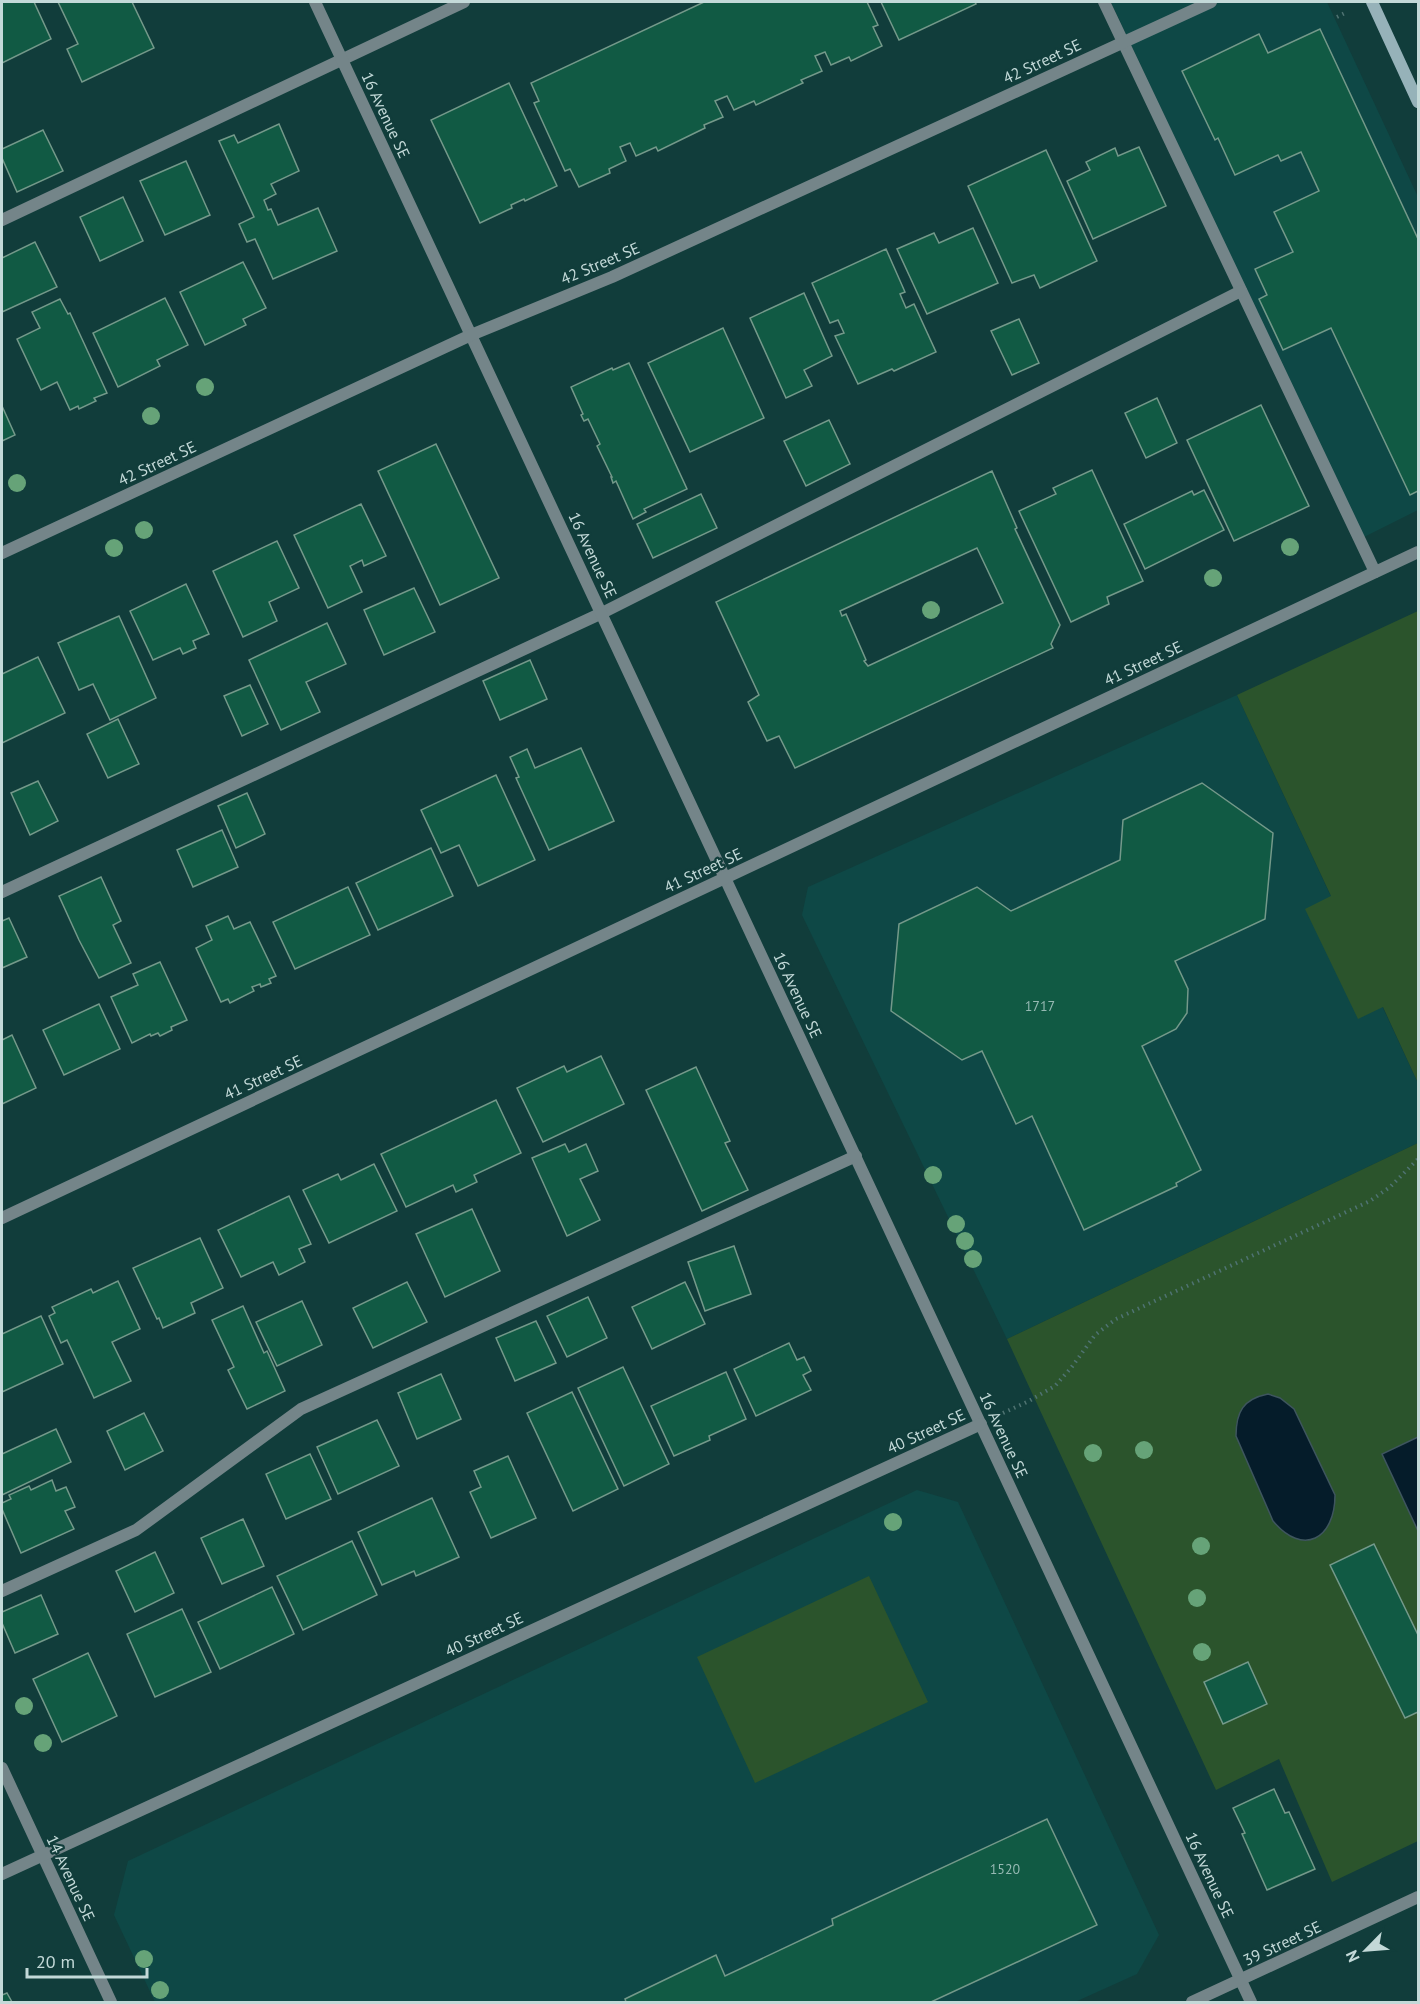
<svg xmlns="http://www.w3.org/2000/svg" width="1420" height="2004" font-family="'PT Sans',sans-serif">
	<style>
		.built { fill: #0e4846 }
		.green { fill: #2b542c }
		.water { fill: #051c2a; stroke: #3e555e; stroke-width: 1.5 }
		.building { fill: #115a44; stroke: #74998a; stroke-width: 1.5; fill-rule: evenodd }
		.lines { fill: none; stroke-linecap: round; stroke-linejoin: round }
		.path { stroke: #4f7372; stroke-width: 4; stroke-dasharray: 1.5 4.5; stroke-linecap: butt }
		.service { stroke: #748589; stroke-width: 12 }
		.minor { stroke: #748589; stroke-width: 12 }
		.secondary { stroke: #96b2b9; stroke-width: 12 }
		.tree { fill: #66a378 }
		.labels { text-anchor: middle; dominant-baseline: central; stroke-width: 4.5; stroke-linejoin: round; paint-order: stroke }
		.number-label { font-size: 14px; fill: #96b9b3 }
		.street-label { font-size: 16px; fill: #c3d9d8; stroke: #113d3b }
	</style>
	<rect width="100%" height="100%" fill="#113d3b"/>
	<!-- built -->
	<g class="built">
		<path d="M1111 2H1327L1418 197V510L1362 538Z"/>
		<path d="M1237 695 1418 1083V1143L1007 1339 802 915 808 887Z"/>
		<path d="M917 1490 958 1502 1159 1935 1137 1974 1075 2002H155L114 1915 128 1861Z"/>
	</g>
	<!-- green -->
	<g class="green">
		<path d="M1418 611V1083L1383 1007 1358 1019 1305 909 1331 896 1237 695Z"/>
		<path d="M1418 1143V1841L1332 1882 1279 1759 1216 1790 1007 1339Z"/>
		<path d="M869 1576 928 1702 755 1783 697 1657Z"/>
	</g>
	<!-- water -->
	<g class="water">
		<path d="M1268 1394 1280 1398 1294 1409 1335 1495C1335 1539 1303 1557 1273 1521L1236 1436C1236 1412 1243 1399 1268 1394Z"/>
		<path d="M1418 1437V1531L1382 1454Z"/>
	</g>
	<!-- building -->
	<g class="building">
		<path d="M2 2H34L51 39 2 63Z"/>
		<path d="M58 2H132L154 48 82 82 67 49 78 44Z"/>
		<path d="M704 2H867L878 25 873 27 882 46 851 61 849 57 831 65 825 52 815 56 822 71 801 80 803 83 756 105 754 101 734 110 727 96 715 101 723 117 704 125 705 128 658 151 656 147 636 156 630 143 620 147 626 161 609 169 610 173 579 187 570 169 565 171 534 103 539 101 531 83Z"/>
		<path d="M881 2H975L976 4 899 40Z"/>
		<path d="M1320 29 1418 239V491L1410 495 1331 328 1283 350 1259 299 1267 295 1255 269 1293 252 1274 212 1319 191 1301 152 1281 161 1278 155 1235 175 1218 138 1215 140 1182 71 1259 34 1268 53Z"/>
		<path d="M509 83 557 186 525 201 524 199 511 205 512 208 480 223 431 120Z"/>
		<path d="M279 124 299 171 271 184 276 194 264 200 268 210 271 209 278 225 318 208 337 251 273 279 255 239 247 242 239 224 254 217 219 141 234 135 238 143Z"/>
		<path d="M43 130 63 171 17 192 2 158V149Z"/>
		<path d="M1139 147 1166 206 1093 239 1067 181 1090 170 1086 162 1115 148 1118 156Z"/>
		<path d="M1046 150 1097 261 1040 288 1034 275 1012 283 968 186Z"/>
		<path d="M186 161 210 215 165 235 140 181Z"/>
		<path d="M123 197 143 241 100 261 80 217Z"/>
		<path d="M973 228 998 283 927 314 897 249 934 233 939 243Z"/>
		<path d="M35 242 57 287 2 312V258Z"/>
		<path d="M886 249 905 292 900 294 906 308 914 304 936 352 894 371 892 369 858 384 835 336 844 333 838 320 830 323 812 283Z"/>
		<path d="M243 262 266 308 243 319 246 325 205 345 180 292Z"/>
		<path d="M804 293 832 356 804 370 812 386 786 398 750 318Z"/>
		<path d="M165 298 188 345 157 360 160 366 118 387 93 333Z"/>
		<path d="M60 299 68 314 70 313 107 393 94 398 96 401 79 409 78 406 70 410 57 382 41 390 17 339 40 328 32 312Z"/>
		<path d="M1019 319 1039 363 1012 375 991 331Z"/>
		<path d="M723 328 764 418 690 452 648 363Z"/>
		<path d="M629 363 687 489 644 509 646 512 633 519 616 481 613 483 611 477H612L597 446 600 444 588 419 584 421 581 415 583 414 571 387 612 368 613 370Z"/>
		<path d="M1157 398 1177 443 1146 458 1125 413Z"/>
		<path d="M1261 405 1309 506 1234 541 1187 440Z"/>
		<path d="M2 406 15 435 2 441Z"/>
		<path d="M829 420 850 464 806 486 784 441Z"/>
		<path d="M436 444 499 578 440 605 378 471Z"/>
		<path d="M1092 470 1143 581 1107 597 1109 604 1071 622 1019 511 1056 494 1053 488Z"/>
		<path d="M992 471 1017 528 1015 529 1060 625 1051 644 1053 648 795 768 779 736 767 741 748 702 759 695 716 602ZM977 548 1003 603 868 666 864 661 866 660 846 614 842 616 840 611Z"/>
		<path d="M1204 490 1224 530 1145 569 1124 524 1192 491 1194 495Z"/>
		<path d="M701 494 717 528 653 558 637 524Z"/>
		<path d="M361 504 386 556 364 566 362 560 350 566 362 592 328 608 294 535Z"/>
		<path d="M277 541 299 588 269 602 277 621 243 637 213 571Z"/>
		<path d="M186 584 209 634 193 641 196 648 183 654 180 648 153 660 130 611Z"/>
		<path d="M414 588 435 632 384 655 364 610Z"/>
		<path d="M119 616 156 698 110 720 93 684 79 690 58 643Z"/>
		<path d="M327 623 346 664 306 682 320 712 281 730 249 660Z"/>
		<path d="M38 657 65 713 2 743V674Z"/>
		<path d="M530 660 547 699 500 720 483 681Z"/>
		<path d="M250 685 268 724 242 736 224 696Z"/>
		<path d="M118 719 139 764 108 778 87 734Z"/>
		<path d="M581 748 614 821 549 850 516 778 519 777 510 757 527 749 535 768Z"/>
		<path d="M496 775 535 860 478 886 459 845 441 853 421 810Z"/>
		<path d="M38 781 58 821 30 835 11 793Z"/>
		<path d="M1202 783 1273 833 1265 919 1175 961 1188 989 1187 1013 1176 1029 1142 1046 1201 1170 1176 1183 1177 1186 1084 1230 1032 1116 1016 1124 982 1051 962 1060 891 1011 899 924 977 887 1011 911 1120 860 1123 820Z"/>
		<path d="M247 793 265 834 236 848 218 806Z"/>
		<path d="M222 830 238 867 193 887 177 850Z"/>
		<path d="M431 848 453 896 378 930 356 883Z"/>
		<path d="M101 877 121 921 113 925 131 963 99 978 79 940 59 896Z"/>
		<path d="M348 887 370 935 295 969 273 922Z"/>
		<path d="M228 916 234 929 250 922 276 976 269 979 271 983 261 987 260 984 252 987 254 991 230 1003 228 999 221 1002 196 948 212 940 206 926Z"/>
		<path d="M9 918 27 957 2 968V921Z"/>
		<path d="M160 962 187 1020 171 1027 172 1030 160 1036 158 1033 151 1036 150 1034 132 1043 111 997 138 985 133 974Z"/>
		<path d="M99 1004 120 1049 64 1075 43 1030Z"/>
		<path d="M12 1035 36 1088 2 1104V1040Z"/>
		<path d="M601 1056 624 1104 543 1142 517 1088 564 1066 567 1072Z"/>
		<path d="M696 1067 730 1141 725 1143 748 1190 702 1211 646 1090Z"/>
		<path d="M496 1100 521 1153 474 1175 477 1182 456 1192 453 1185 406 1207 381 1154Z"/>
		<path d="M565 1144 569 1152 586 1144 598 1171 580 1179 600 1220 567 1236 532 1158Z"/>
		<path d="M374 1164 397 1211 329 1243 303 1190 338 1174 341 1180Z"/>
		<path d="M289 1196 311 1244 299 1249 305 1262 279 1275 273 1262 241 1277 218 1230Z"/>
		<path d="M472 1209 500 1271 445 1297 416 1234Z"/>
		<path d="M200 1238 223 1288 191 1303 195 1313 163 1328 159 1318 157 1319 133 1268Z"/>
		<path d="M734 1246 751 1294 705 1311 688 1262Z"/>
		<path d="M118 1281 140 1329 112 1342 131 1381 94 1398 67 1340 61 1343 49 1316 55 1313 52 1307 91 1289 93 1293Z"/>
		<path d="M407 1282 427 1322 373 1348 353 1308Z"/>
		<path d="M685 1282 705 1324 652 1349 632 1307Z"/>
		<path d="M588 1297 607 1338 567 1357 547 1316Z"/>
		<path d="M302 1301 322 1345 277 1366 256 1322Z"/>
		<path d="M243 1306 264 1353 267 1351 285 1391 247 1409 228 1370 234 1367 212 1320Z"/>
		<path d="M41 1316 63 1364 2 1392V1334Z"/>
		<path d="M536 1321 556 1363 515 1381 496 1338Z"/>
		<path d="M789 1343 797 1360 804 1357 811 1371 803 1375 811 1390 756 1416 734 1369Z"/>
		<path d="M623 1367 669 1464 624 1486 578 1388Z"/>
		<path d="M726 1372 746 1419 709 1436 710 1440 674 1456 651 1406Z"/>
		<path d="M441 1374 461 1419 417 1439 398 1393Z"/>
		<path d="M572 1392 618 1489 573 1511 527 1413Z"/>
		<path d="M144 1413 163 1451 125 1470 107 1431Z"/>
		<path d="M377 1420 399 1466 338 1494 317 1447Z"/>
		<path d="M56 1429 71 1462 2 1495V1454Z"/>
		<path d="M310 1454 331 1499 286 1519 266 1474Z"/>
		<path d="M508 1456 536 1518 491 1538 470 1492 481 1487 474 1471Z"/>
		<path d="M52 1480 56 1491 66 1487 75 1507 65 1511 74 1529 21 1553 2 1509V1503L11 1499 9 1495 29 1486 31 1490Z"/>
		<path d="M432 1498 459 1557 416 1576 414 1571 382 1585 358 1532Z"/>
		<path d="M243 1519 264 1566 222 1584 201 1538Z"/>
		<path d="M352 1541 377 1595 303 1630 277 1576Z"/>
		<path d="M1374 1544 1418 1635V1712L1405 1718 1330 1565Z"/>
		<path d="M155 1552 174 1593 135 1612 116 1571Z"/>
		<path d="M272 1587 294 1634 220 1669 198 1622Z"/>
		<path d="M41 1595 58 1634 15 1653 2 1623V1612Z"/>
		<path d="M182 1609 211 1672 155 1697 127 1634Z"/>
		<path d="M88 1653 117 1716 62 1742 33 1679Z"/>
		<path d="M1248 1662 1267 1704 1223 1724 1204 1682Z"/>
		<path d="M1274 1789 1285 1813 1289 1812 1315 1869 1267 1890 1242 1834 1245 1833 1233 1808Z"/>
		<path d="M1047 1819 1097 1925 931 2002H626L625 1999 716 1955 725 1976 833 1925 832 1919Z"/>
		<path d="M7 1993 12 2002H2V1995Z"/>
	</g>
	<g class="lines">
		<!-- path -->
		<g class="path">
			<path d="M1337 17 1347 12"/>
			<path d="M1003 1413 1029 1401 1055 1386 1071 1368 1095 1335 1116 1319 1370 1201 1390 1187 1418 1159"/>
		</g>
		<!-- service -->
		<g class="service">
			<path d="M1104 2 1375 572"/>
			<path d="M2 220 464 2"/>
			<path d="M2 892 602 613 1241 291"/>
			<path d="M2 1591 136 1530 301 1409 856 1156"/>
		</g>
		<!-- minor -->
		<g class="minor">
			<path d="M315 2 1251 2002"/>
			<path d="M2 553 471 335 612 277 1211 2"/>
			<path d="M2 1218 1418 552"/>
			<path d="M2 1768 111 2002"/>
			<path d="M2 1874 981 1424"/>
			<path d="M1192 2002 1418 1897"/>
		</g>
		<!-- secondary -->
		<path class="secondary" d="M1372 2 1418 102"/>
	</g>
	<!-- trees -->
	<g class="tree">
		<circle cx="205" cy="387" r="9"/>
		<circle cx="151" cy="416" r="9"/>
		<circle cx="17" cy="483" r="9"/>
		<circle cx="144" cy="530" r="9"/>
		<circle cx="1290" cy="547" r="9"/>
		<circle cx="114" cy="548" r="9"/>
		<circle cx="1213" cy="578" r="9"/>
		<circle cx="931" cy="610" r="9"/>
		<circle cx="933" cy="1175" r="9"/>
		<circle cx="956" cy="1224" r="9"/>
		<circle cx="965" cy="1241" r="9"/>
		<circle cx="973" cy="1259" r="9"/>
		<circle cx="1144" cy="1450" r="9"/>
		<circle cx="1093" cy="1453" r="9"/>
		<circle cx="893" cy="1522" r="9"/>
		<circle cx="1201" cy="1546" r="9"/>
		<circle cx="1197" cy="1598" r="9"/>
		<circle cx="1202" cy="1652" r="9"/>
		<circle cx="24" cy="1706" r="9"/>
		<circle cx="43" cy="1743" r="9"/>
		<circle cx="144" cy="1959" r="9"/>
		<circle cx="160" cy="1990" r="9"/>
	</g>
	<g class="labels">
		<!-- number labels -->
		<g class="number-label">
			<text x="1040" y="1006">1717</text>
			<text x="1005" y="1869">1520</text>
		</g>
		<!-- street labels -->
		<g class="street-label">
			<text transform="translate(1042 61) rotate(-25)">42 Street SE</text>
			<text transform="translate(386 115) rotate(65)">16 Avenue SE</text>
			<text transform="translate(600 263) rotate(-23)">42 Street SE</text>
			<text transform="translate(157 463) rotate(-25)">42 Street SE</text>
			<text transform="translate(593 555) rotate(65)">16 Avenue SE</text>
			<text transform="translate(1143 663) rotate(-25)">41 Street SE</text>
			<text transform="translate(703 870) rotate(-25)">41 Street SE</text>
			<text transform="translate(798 995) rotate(65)">16 Avenue SE</text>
			<text transform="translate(263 1077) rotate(-25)">41 Street SE</text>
			<text transform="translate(926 1431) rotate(-25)">40 Street SE</text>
			<text transform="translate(1004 1435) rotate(65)">16 Avenue SE</text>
			<text transform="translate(484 1634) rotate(-25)">40 Street SE</text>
			<text transform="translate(1210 1875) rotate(65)">16 Avenue SE</text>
			<text transform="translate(71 1878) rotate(65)">14 Avenue SE</text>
			<text transform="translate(1282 1943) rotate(-25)">39 Street SE</text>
		</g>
	</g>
	<!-- border -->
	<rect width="1420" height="2004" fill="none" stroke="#c3d9d8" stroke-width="6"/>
	<!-- north arrow -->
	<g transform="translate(1366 1950) rotate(245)" stroke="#113d3b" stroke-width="4.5" paint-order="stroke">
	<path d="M0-4.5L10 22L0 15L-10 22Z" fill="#c3d9d8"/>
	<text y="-9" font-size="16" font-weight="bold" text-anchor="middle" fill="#c3d9d8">N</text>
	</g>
	<!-- scale -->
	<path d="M27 1968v9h120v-9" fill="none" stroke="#c3d9d8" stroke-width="3"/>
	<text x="36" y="1968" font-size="18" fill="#c3d9d8" stroke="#113d3b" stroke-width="4.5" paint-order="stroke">20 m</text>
</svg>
